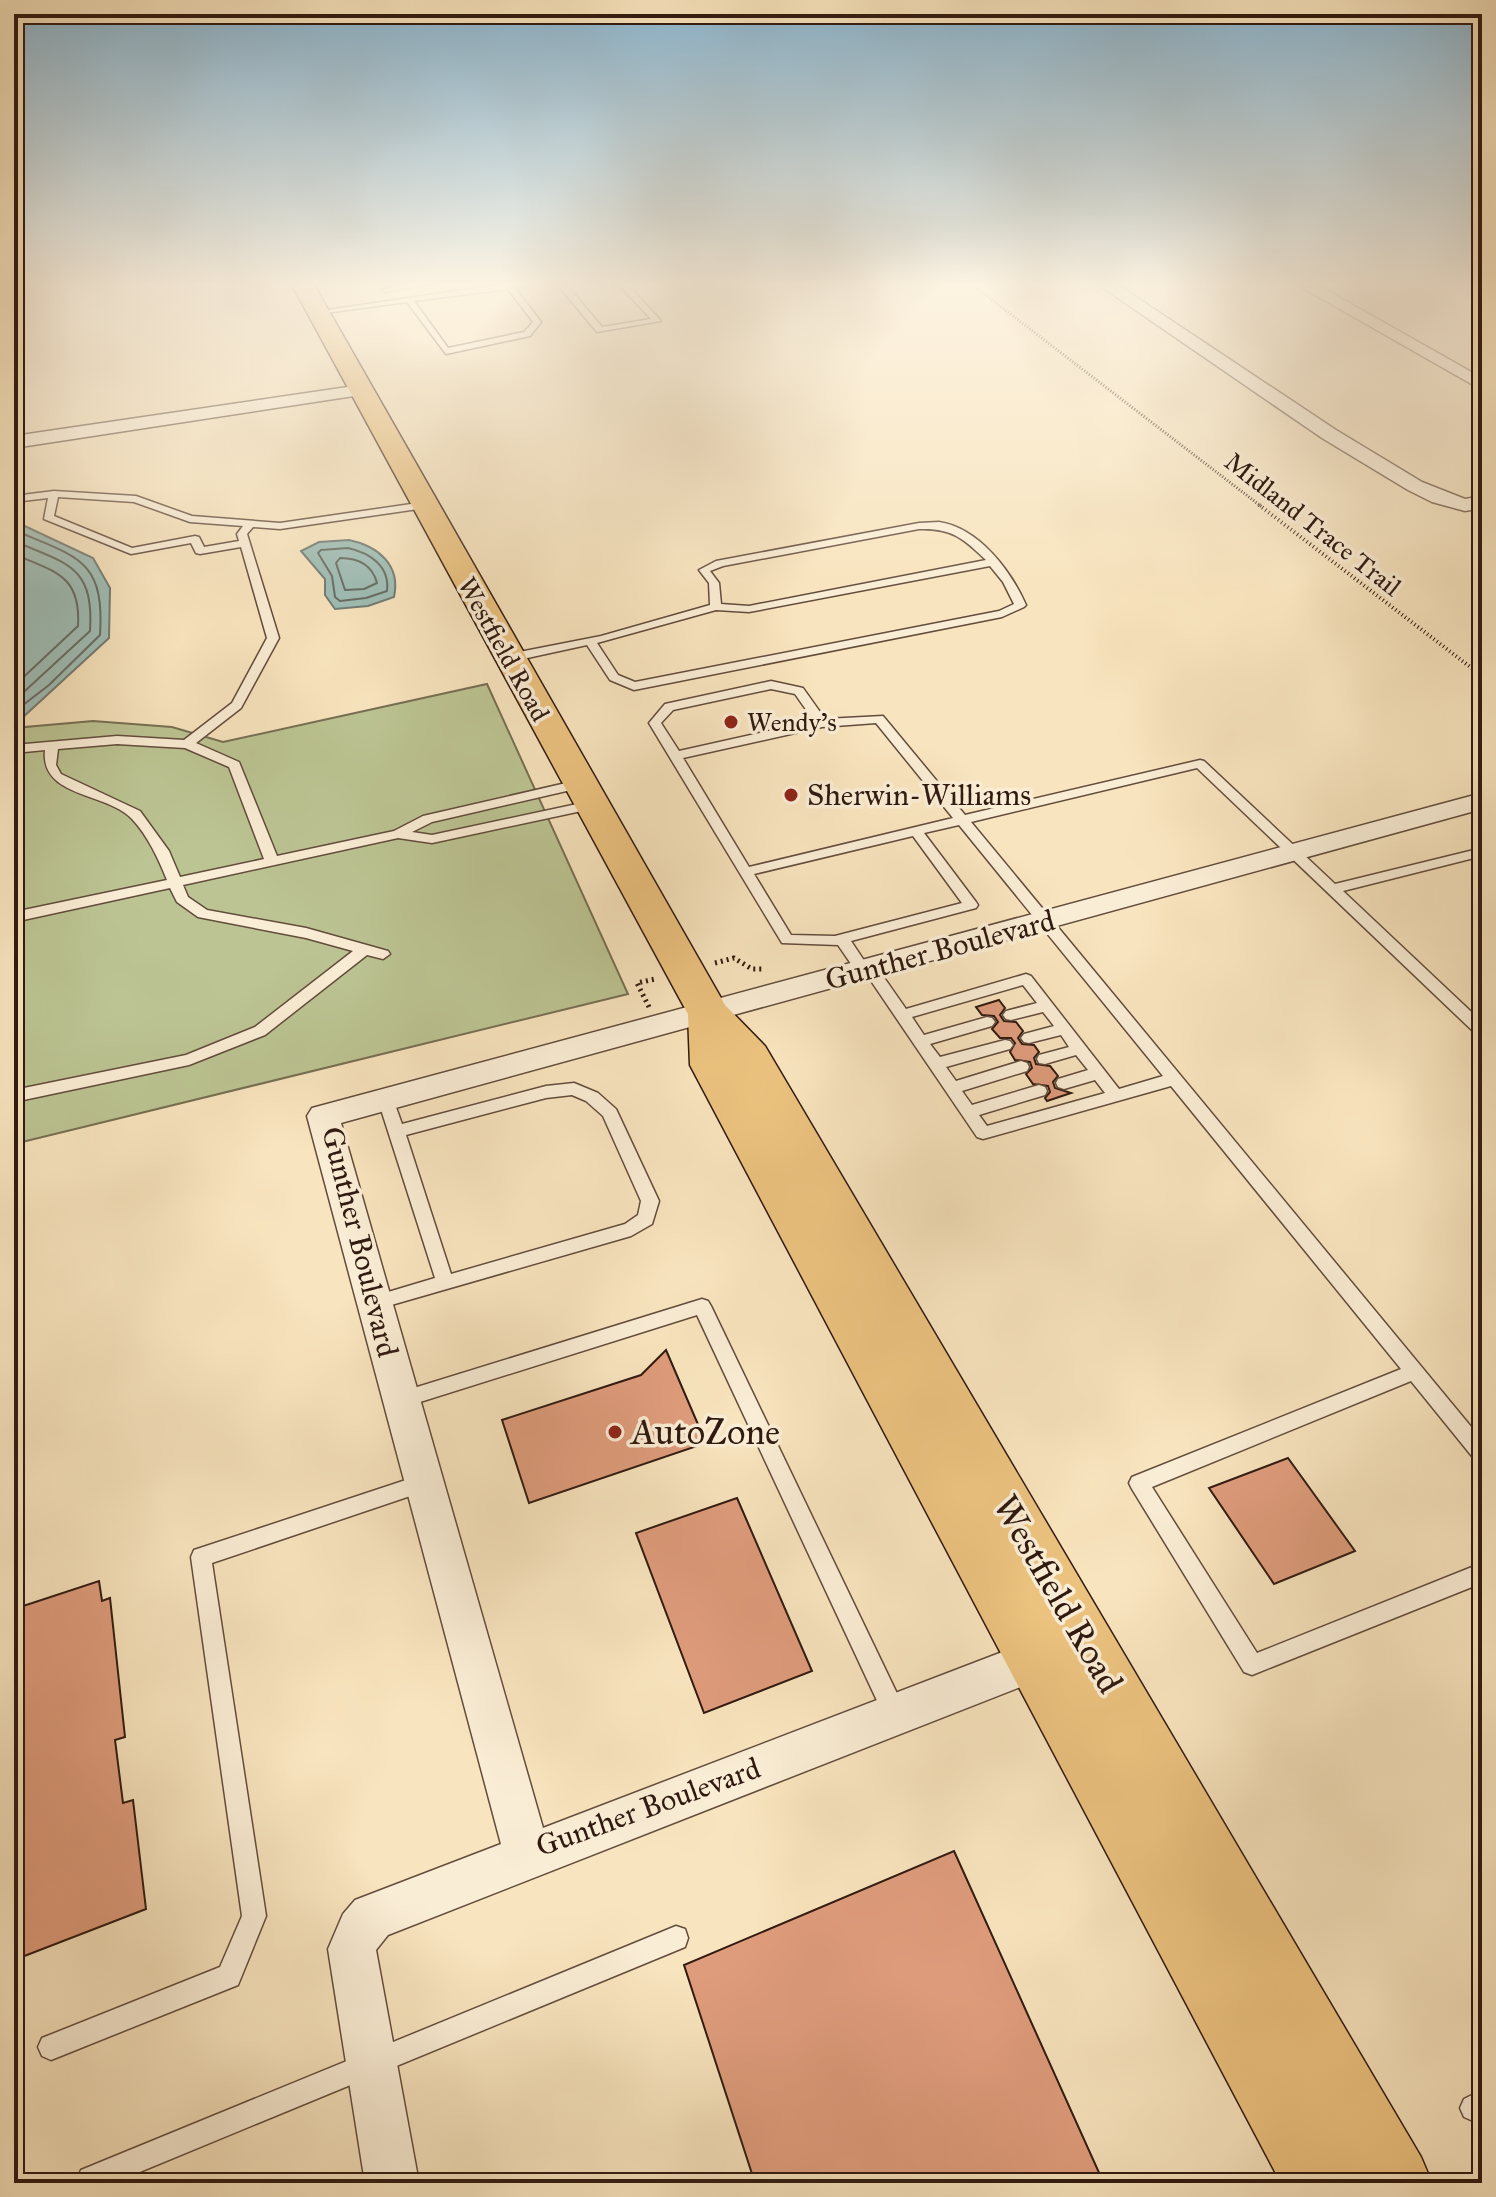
<svg xmlns="http://www.w3.org/2000/svg" width="1496" height="2197" font-family="'IM FELL Great Primer',serif">
	<style>
		.green { fill: #bcc493; stroke: #766f52; stroke-width: 2 }
		.water { fill: #9fbeb7; stroke: #737c74; stroke-width: 2 }
		.lines { fill: none; stroke-linecap: round; stroke-linejoin: round }
		.shore { stroke: #686c64; stroke-width: 2 }
		.building { fill: #df9c7c; stroke: #301a10; stroke-width: 2 }
		.service-casing { stroke: #624c3c; stroke-width: 3 }
		.minor-casing { stroke: #624c3c; stroke-width: 3 }
		.primary-casing { stroke: #301a10; stroke-width: 3 }
		.path-far2 { stroke: #301a10; stroke-width: 3; stroke-dasharray: 1 2; stroke-linecap: butt }
		.path-far1 { stroke: #301a10; stroke-width: 4; stroke-dasharray: 1 3; stroke-linecap: butt }
		.path { stroke: #301a10; stroke-width: 5; stroke-dasharray: 2 4; stroke-linecap: butt }
		.service { fill: #faedd5; fill-rule: evenodd }
		.minor { fill: #faedd5; fill-rule: evenodd }
		.primary { fill: #ecc27f; fill-rule: evenodd }
		.poi-dot { fill: #8f2418; stroke: #faedd5; stroke-width: 3 }
		.labels { text-anchor: middle; dominant-baseline: central; stroke-width: 7; stroke-linejoin: round; paint-order: stroke }
		.far-street-label { font-size: 26px; fill: #301a10; stroke: #faedd5 }
		.far-poi-label { font-size: 26px; fill: #301a10; stroke: #faedd5; text-anchor: start }
		.poi-label { font-size: 30px; fill: #301a10; stroke: #faedd5; text-anchor: start }
		.street-label { font-size: 30px; fill: #301a10; stroke: #faedd5 }
		.near-poi-label { font-size: 36px; fill: #301a10; stroke: #faedd5; text-anchor: start }
		.near-street-label { font-size: 36px; fill: #301a10; stroke: #faedd5 }
	</style>
	<rect width="100%" height="100%" fill="#f8e4be"/>
	<filter id="stains"><feTurbulence type="fractalNoise" baseFrequency=".0025" numOctaves="4"/><feColorMatrix values="0 0 0 0 .2 0 0 0 0 .09 0 0 0 0 .02 0 0 0 .5 -.17"/></filter>
	<radialGradient id="worn" r=".72"><stop offset=".6" stop-color="#630" stop-opacity="0"/><stop offset="1" stop-color="#630" stop-opacity=".3"/></radialGradient>
	<!-- green -->
	<path class="green" d="M487 684 628 994 14 1144V728L93 721 172 727 223 742Z"/>
	<!-- water -->
	<g class="water">
		<path d="M14 521 93 558 110 588 109 638 22 718 14 720Z"/>
		<path d="M349 540C378 546 401 565 394 597L368 606 335 609 325 595V579L301 551 319 542Z"/>
	</g>
	<g class="lines">
		<!-- shore -->
		<g class="shore">
			<path d="M14 530C76 557 105 558 100 635L49 685 14 712"/>
			<path d="M14 541C67 564 94 565 90 631L14 701"/>
			<path d="M348 548C370 553 390 566 387 591L366 598 340 601 335 597 332 576 318 553 321 550Z"/>
			<path d="M14 554C55 572 81 575 78 626L14 686"/>
			<path d="M340 558C358 558 372 564 377 583L364 589 345 590 336 563Z"/>
		</g>
	</g>
	<!-- building -->
	<g class="building">
		<path d="M999 1000 1005 1008 1000 1015 1004 1021 1016 1022 1023 1031 1018 1038 1022 1044 1034 1045 1039 1052 1034 1058 1036 1064 1050 1066 1058 1076 1053 1082 1055 1088 1071 1093 1047 1101 1045 1098 1050 1092 1048 1086 1033 1084 1026 1074 1032 1068 1030 1062 1015 1060 1010 1052 1015 1043 1011 1038H1000L992 1029 998 1022 994 1016 982 1015 976 1007Z"/>
		<path d="M666 1350 706 1443 529 1503 502 1420 641 1375Z"/>
		<path d="M1288 1458 1355 1551 1274 1584 1209 1488Z"/>
		<path d="M737 1498 812 1671 704 1713 636 1533Z"/>
		<path d="M99 1581 102 1601 110 1598 125 1737 115 1740 123 1803 133 1800 146 1909 14 1960V1609Z"/>
		<path d="M954 1851 1101 2177 1090 2183H755L684 1965Z"/>
	</g>
	<g class="lines">
		<defs>
			<g id="service">
				<path d="M413 283H436L385 292 381 290Z"/>
				<path d="M510 283H535L515 288 541 322 530 336 446 354 407 302 318 314 314 312ZM508 289 533 322 524 332 448 348 414 301Z"/>
				<path d="M556 283H565L602 327 651 319 617 283H626L661 321 597 332Z"/>
				<path d="M54 491 136 496 192 516 280 523 425 502 430 505 425 508 280 529 253 527 247 534 279 638 241 708 196 743 239 762 277 856 394 831 423 816 579 780 584 781V787L432 822 412 832 432 835 591 801 598 805 591 809 432 843 398 838 183 885 188 897 207 910 306 928 388 951 390 954 383 959 367 955 265 1035 189 1065 14 1102V1090L186 1055 255 1027 353 951 306 938 198 917 177 902 170 888 14 922V912L167 880C158 858 148 836 132 819 107 792 40 798 45 750L14 753V745L117 736 184 740 232 703 267 638 241 547 200 554 196 553 191 543 131 554 44 519 48 498 14 502V496ZM58 497 134 502 190 522 243 526 237 534 239 541 204 547 199 537 195 536 132 548 54 516ZM117 744 185 748 229 767 264 859 180 877 169 851 140 811 61 774 56 765 58 749Z"/>
				<path d="M939 522C979 528 1011 571 1026 605L1024 607 1002 617 634 690 610 680 587 645 509 662 503 658 509 654 601 636 710 605 709 583 699 570 716 561 919 523ZM919 529C952 528 963 538 986 560L749 606 721 604 719 583 710 571 723 566ZM990 566 1003 582 1014 604 999 611 635 682 618 675 597 643 716 610 749 612Z"/>
				<path d="M771 681 803 688 825 719 883 716 965 815 1200 760 1204 761 1335 884 1482 848V856L1343 891 1482 1022V1036L1477 1035 1197 768 971 822 1482 1440V1463L1475 1460 1411 1381 1152 1487 1257 1653 1482 1563V1583L1252 1675 1244 1672 1132 1489 1129 1483 1132 1477 1401 1369 1171 1086 983 1139 977 1137 867 975 858 974 838 945 782 943 649 723 665 704ZM771 689 795 694 814 721 679 751 661 723 673 710ZM876 723 953 818 749 867 683 758 822 727ZM959 825 1163 1076 1119 1089 1031 976 1026 974 906 1009 876 966 867 965 851 941 976 908 978 905 976 902 924 833ZM913 836 962 903 835 936 791 935 754 874ZM1023 985 1037 1003 1006 1011 1003 1015 1006 1019 1011 1020 1043 1012 1054 1026 1024 1034 1021 1038 1024 1042 1029 1043 1061 1035 1069 1047 1039 1055 1037 1059 1039 1063 1045 1064 1076 1055 1088 1070 1058 1079 1056 1083 1058 1087 1064 1089 1095 1080 1105 1093 987 1126 979 1115 1045 1095 1047 1091 1045 1087 1039 1085 972 1105 962 1091 1027 1071 1029 1067 1027 1063 1021 1061 956 1081 946 1067 1010 1049 1013 1045 1010 1041 1005 1040 940 1057 930 1044 992 1026 995 1022 992 1018 987 1017 924 1035 912 1017Z"/>
				<path d="M574 1083 598 1093 616 1109 659 1201 652 1224 631 1236 374 1310 368 1308 365 1303 368 1298 435 1278 378 1100 380 1096H392L402 1124 546 1086ZM572 1095 586 1101 603 1116 641 1201 638 1215 625 1224 451 1274 406 1135 546 1098Z"/>
				<path d="M702 1299 708 1301 711 1306 903 1706 906 1714 903 1722 895 1725 887 1722 697 1315 401 1408 394 1406 392 1400 394 1394 401 1392Z"/>
				<path d="M424 1474 431 1477 434 1483 431 1489 212 1563 266 1916 238 1985 51 2060 42 2056 38 2047 42 2038 220 1967 242 1916 191 1557 194 1550Z"/>
				<path d="M676 1926 685 1929 688 1938 685 1947 113 2183H78L77 2179 81 2170Z"/>
				<path d="M1482 2090V2117L1473 2121 1464 2117 1460 2108 1464 2099Z"/>
			</g>
			<g id="minor">
				<path d="M1096 283H1115L1336 430 1422 482 1465 499 1482 496V508L1465 511 1432 502 1408 490 1322 438Z"/>
				<path d="M1294 283H1314L1482 378V390Z"/>
				<path d="M361 385 370 390 367 394 14 448V436Z"/>
				<path d="M1482 793V809L341 1123 543 1828 1036 1639 1051 1645 1058 1660 1051 1675 388 1935 376 1950 419 2183H365L328 1949 343 1914 355 1900 501 1844 307 1116 312 1108Z"/>
			</g>
			<path id="primary" d="M291 283H313L725 1005 765 1046 1421 2157 1432 2183H1281L690 1065 688 1014Z"/>
		</defs>
		<!-- service casing -->
		<use href="#service" class="service-casing"/>
		<!-- minor casing -->
		<use href="#minor" class="minor-casing"/>
		<!-- primary casing -->
		<use href="#primary" class="primary-casing"/>
		<!-- path-far2 -->
		<path class="path-far2" d="M970 283 1262 507"/>
		<!-- path-far1 -->
		<path class="path-far1" d="M1259 505 1482 676"/>
		<!-- path -->
		<g class="path">
			<path d="M715 963 734 958 752 969H765"/>
			<path d="M649 1007 637 983 655 979"/>
		</g>
		<!-- service -->
		<use href="#service" class="service"/>
		<!-- minor -->
		<use href="#minor" class="minor"/>
		<!-- primary -->
		<use href="#primary" class="primary"/>
	</g>
	<!-- sky -->
	<linearGradient id="sky" x2="0" y2="1"><stop stop-color="#8bb8d4"/><stop offset="0.48" stop-color="#fcf3e2"/><stop offset="1" stop-color="#fcf3e2" stop-opacity="0"/></linearGradient>
	<rect width="1496" height="591" fill="url(#sky)"/>
	<!-- markers -->
	<g class="poi-dot">
		<circle cx="731" cy="722" r="8"/>
		<circle cx="791" cy="795" r="8"/>
		<circle cx="615" cy="1432" r="8"/>
	</g>
	<g class="labels">
		<!-- far-street labels -->
		<g class="far-street-label">
			<text transform="translate(1313 524) rotate(38)">Midland Trace Trail</text>
			<text transform="translate(504 649) rotate(61)">Westfield Road</text>
		</g>
		<!-- far-poi labels -->
		<g class="far-poi-label">
			<text x="747" y="722">Wendy's</text>
		</g>
		<!-- poi labels -->
		<g class="poi-label">
			<text x="807" y="795">Sherwin-Williams</text>
		</g>
		<!-- street labels -->
		<g class="street-label">
			<text transform="translate(940 950) rotate(-15)">Gunther Boulevard</text>
			<text transform="translate(360 1242) rotate(76)">Gunther Boulevard</text>
			<text transform="translate(648 1807) rotate(-20)">Gunther Boulevard</text>
		</g>
		<!-- near-poi labels -->
		<g class="near-poi-label">
			<text x="631" y="1432">AutoZone</text>
		</g>
		<!-- near-street labels -->
		<g class="near-street-label">
			<text transform="translate(1058 1594) rotate(60)">Westfield Road</text>
		</g>
	</g>
	<!-- margin -->
	<rect width="1496" height="2197" fill="none" stroke="#f8e4be" stroke-width="48"/>
	<rect x="16" y="16" width="1464" height="2165" fill="none" stroke="#301a10" stroke-width="4"/>
	<rect x="24" y="24" width="1448" height="2149" fill="none" stroke="#301a10" stroke-width="2"/>
	<rect width="100%" height="100%" filter="url(#stains)"/>
	<rect width="100%" height="100%" fill="url(#worn)"/>
</svg>
